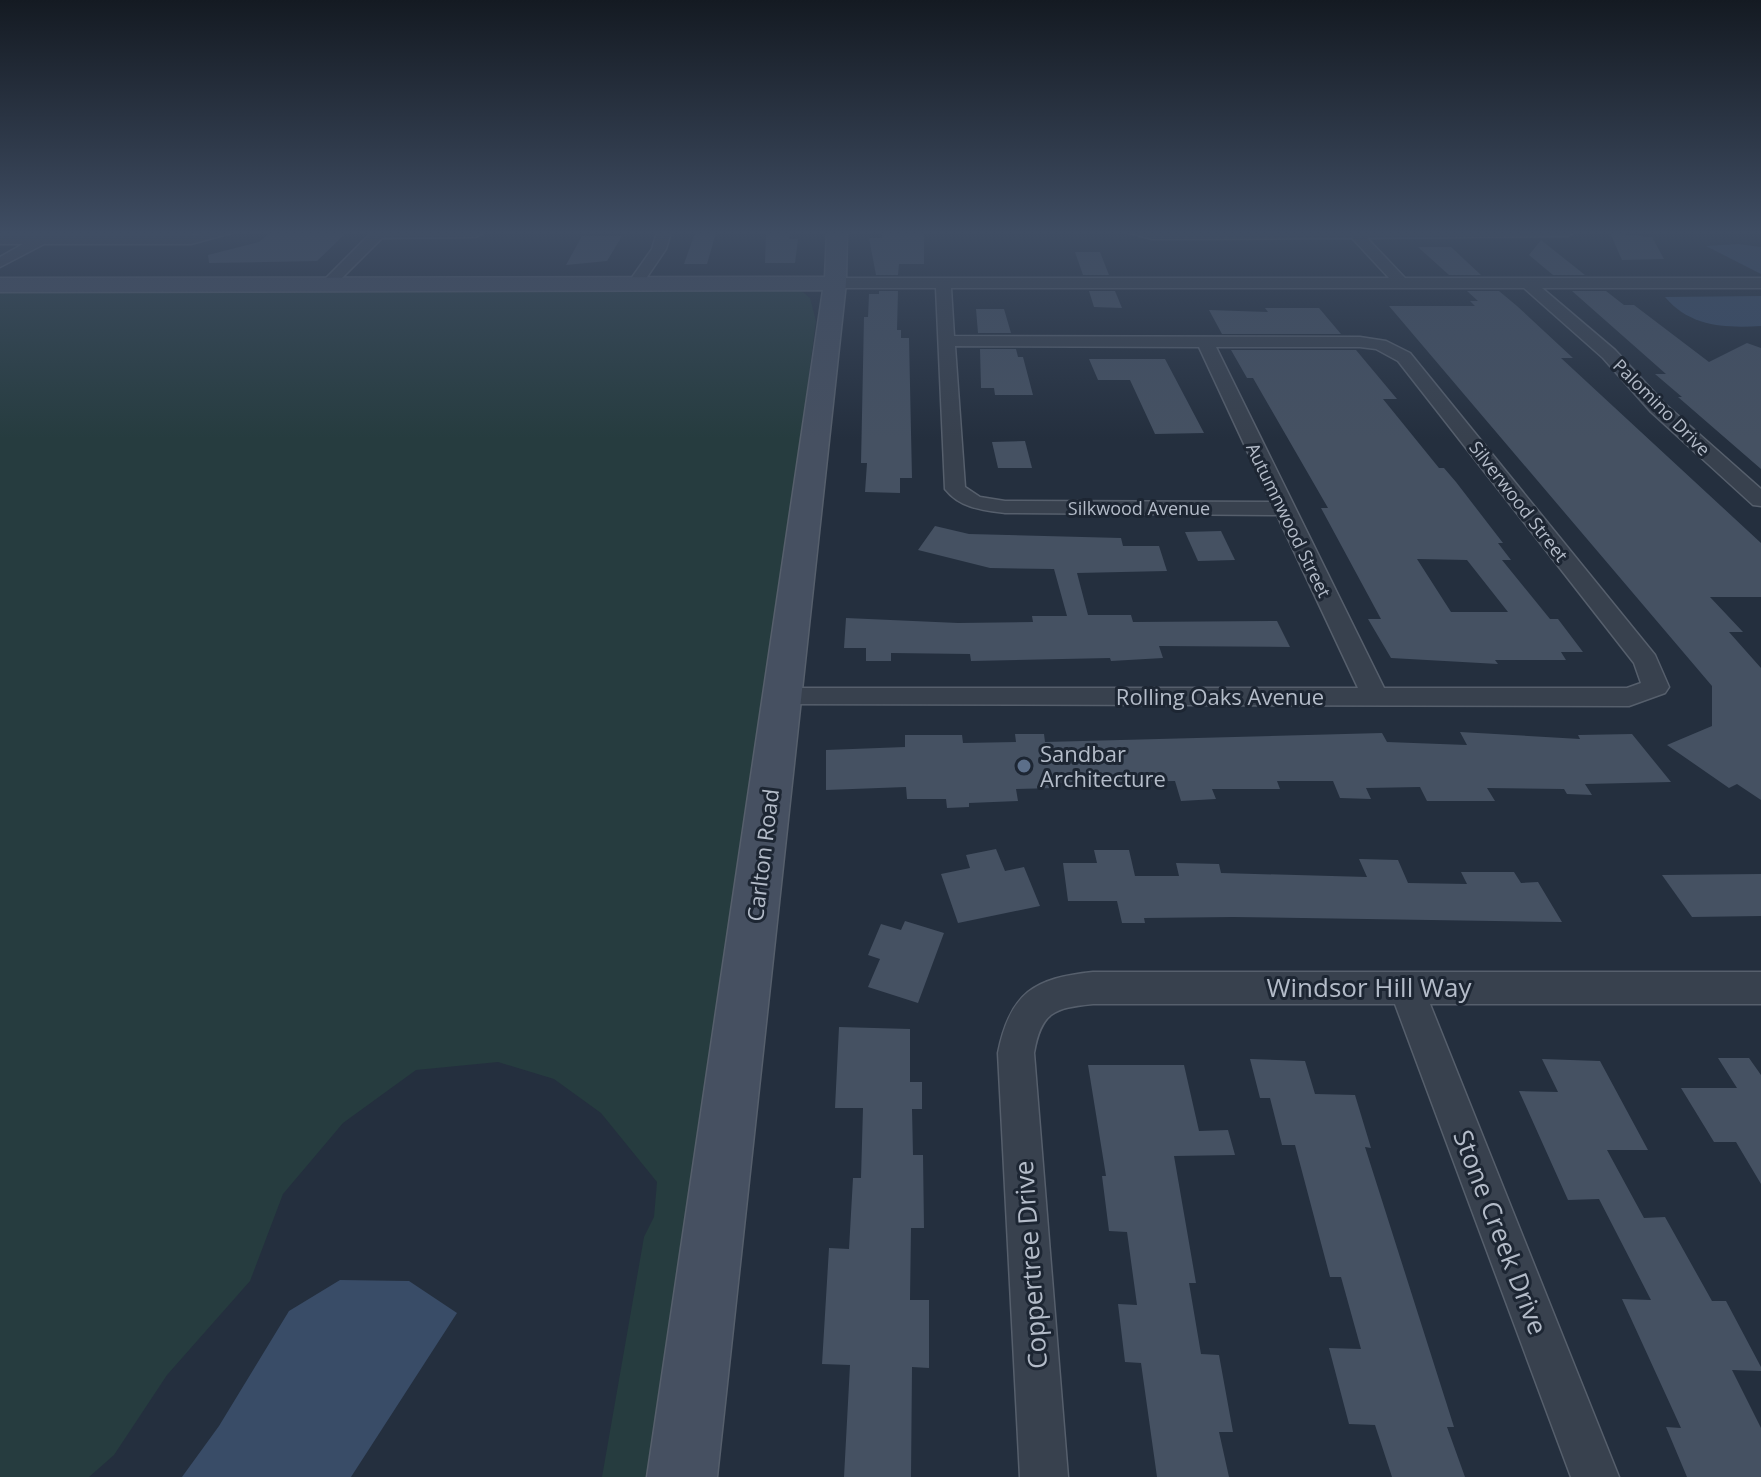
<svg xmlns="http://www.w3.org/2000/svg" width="1761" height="1477" font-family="'Open Sans',sans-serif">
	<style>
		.green { fill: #263c3f }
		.water { fill: #394c67 }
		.building { fill: #455162; fill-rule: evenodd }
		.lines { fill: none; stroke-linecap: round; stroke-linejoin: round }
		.street-casing { stroke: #565f6c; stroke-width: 3 }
		.secondary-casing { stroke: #565f6c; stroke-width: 3 }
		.street { fill: #38414e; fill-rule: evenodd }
		.secondary { fill: #465061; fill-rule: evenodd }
		.service-dot { fill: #5c6f8a; stroke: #1d2633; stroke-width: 3 }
		.labels { text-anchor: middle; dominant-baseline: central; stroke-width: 6; stroke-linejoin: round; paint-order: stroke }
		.far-street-label { font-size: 18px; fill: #b4bcc9; stroke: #1d2633 }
		.street-label { font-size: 22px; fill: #b4bcc9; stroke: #1d2633 }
		.poi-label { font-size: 22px; fill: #b4bcc9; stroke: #1d2633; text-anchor: start }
		.near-street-label { font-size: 26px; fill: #b4bcc9; stroke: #1d2633 }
	</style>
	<rect width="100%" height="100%" fill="#242f3e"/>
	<!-- green -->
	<path class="green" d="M798 288 810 298 816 321 780 599 653 1477H602L644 1237 654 1217 657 1182 601 1113 554 1079 498 1062 416 1070 343 1123 283 1194 250 1281 167 1375 114 1455 89 1477H0V289Z"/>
	<!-- water -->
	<g class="water">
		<path d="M1738 244 1761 247V274L1706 246Z"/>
		<path d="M1761 296V326C1725 328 1690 327 1665 297Z"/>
		<path d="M340 1280 409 1281 457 1313 351 1477H182L219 1426 289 1311Z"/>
	</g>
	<!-- building -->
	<g class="building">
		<path d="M270 232H347L317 261 209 263 208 255 259 242Z"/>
		<path d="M888 232H924V264H899L898 275H876L869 238H882V234Z"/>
		<path d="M695 233H716L707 264H684Z"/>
		<path d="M766 233H790L789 239H798L795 263H765Z"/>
		<path d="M1610 233 1652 237 1664 259 1622 260Z"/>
		<path d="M582 236H622L607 261 566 265Z"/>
		<path d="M1541 240 1585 275H1553L1529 255Z"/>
		<path d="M1418 247H1451L1481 275H1449Z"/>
		<path d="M1075 252H1100L1109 275H1083Z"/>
		<path d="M879 291H898L897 330H901V338H909L912 478H900V493L865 492 867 463H861L864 317H868L869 294H879Z"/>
		<path d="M1089 291H1115L1122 308 1094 307Z"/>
		<path d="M1467 291H1499L1517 306 1573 358H1561L1761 543V597H1710L1743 632H1729L1761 668V800L1737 784 1729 788 1667 745 1712 726V686L1389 306H1475L1470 301H1478Z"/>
		<path d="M1572 291H1606L1624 305H1634L1709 362 1747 343 1761 348V469L1678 397H1682L1655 374H1666Z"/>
		<path d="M1265 308H1319L1341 334H1222L1209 310 1268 312Z"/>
		<path d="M976 309H1004L1011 333H978Z"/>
		<path d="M980 349H1016L1018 357H1023L1033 395H995L994 388H981Z"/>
		<path d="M1231 350H1356L1397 399H1383L1439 468H1444L1456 482 1503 543H1498L1511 560H1502L1550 619H1558L1583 652H1561L1566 660H1495L1498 664 1391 658 1368 619H1381L1321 508H1328L1253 378H1247ZM1417 559 1467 560 1508 612H1451Z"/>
		<path d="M1089 359H1165L1204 433 1155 434 1130 380H1098Z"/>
		<path d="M1025 441 1032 468H998L992 442Z"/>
		<path d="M935 526 969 534 1121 538 1123 546H1159L1167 571 1077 573 1088 615H1131L1133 622 1277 621 1290 647 1159 646 1163 658 1111 661 1110 658 971 661 970 654 891 653V661H866V648H844L846 618 958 623 1033 622 1032 616H1067L1054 569 990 568 918 550Z"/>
		<path d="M1221 531 1235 560 1198 561 1185 532Z"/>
		<path d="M1460 732 1580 739 1578 735 1632 734 1671 782 1585 784 1592 795 1567 794 1564 789 1487 788 1495 801H1427L1420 787 1366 788 1371 799 1340 798 1333 781H1277L1280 789H1212L1216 799 1181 801 1175 781 1054 783 1055 788 1016 789 1018 801 969 803V807L947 808 946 799H907L906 787 826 790V750L905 747V735H962L963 743 1016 742 1015 734H1044L1045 742 1382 733 1387 742 1467 745Z"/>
		<path d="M996 849 1005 871 1024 867 1040 906 958 923 941 874 970 868 966 855Z"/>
		<path d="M1094 850H1129L1135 876H1179L1176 863 1219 864 1221 873 1367 877 1359 859 1398 860 1408 883 1467 884 1461 872H1514L1521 883 1538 882 1562 922 1233 917 1144 918 1145 923H1122L1117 901H1068L1063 863H1097Z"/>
		<path d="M1761 874V916L1692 917 1662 875Z"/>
		<path d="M905 921 944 933 918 1003 868 987 880 959 868 955 881 924 901 930Z"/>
		<path d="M839 1027 910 1029V1082H922V1109H912L913 1155H923L924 1228H911L910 1300H929V1368L912 1367 911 1477H844L850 1365 822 1364 829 1248 849 1249 853 1178H861L863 1108H835Z"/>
		<path d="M1718 1058H1749L1761 1075V1184L1736 1142H1714L1681 1088H1737Z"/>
		<path d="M1250 1059 1305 1061 1315 1094 1355 1095 1371 1148 1365 1147 1454 1427H1447L1465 1477H1392L1375 1425 1349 1424 1329 1348 1361 1349 1341 1277H1330L1295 1145H1282L1270 1098H1260Z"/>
		<path d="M1542 1059 1600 1061 1648 1150H1607L1644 1218 1665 1217 1712 1301H1726L1761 1367V1371L1732 1370 1761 1428V1477H1687L1666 1427 1681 1428 1622 1299 1651 1300 1599 1199 1568 1200 1519 1091 1558 1092Z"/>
		<path d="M1088 1065H1184L1199 1131 1228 1130 1235 1155 1174 1156 1196 1283H1189L1201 1354 1219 1355 1233 1432H1219L1229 1477H1157L1141 1363 1125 1362 1118 1304 1137 1305 1127 1232 1109 1231 1102 1176H1106Z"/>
	</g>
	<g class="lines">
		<defs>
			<g id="street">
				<path d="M209 232H235L191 244H44L0 267V257L23 244H0V236H191Z"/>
				<path d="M372 232H482L483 233 476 237 382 238 333 287H323V281Z"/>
				<path d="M657 232H671L666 249 641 286H631L628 283 652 249Z"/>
				<path d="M1126 232H1575L1568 236 1367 238 1405 278H1761V288H1542L1615 350 1665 404 1761 489V506L1753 505 1651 412 1603 358 1524 288H951L954 336 1360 337 1386 341 1410 353 1655 655 1669 687 1665 693 1629 706 773 704 769 697 773 690 782 688H1358L1277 515 1005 513C982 510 960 508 945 489L936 288H835L827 283 835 278H1389L1352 238 1152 239ZM955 346 1199 347 1271 502 1005 501 980 497 965 487ZM1216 347H1360L1376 349 1398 361 1634 663 1641 683 1627 688H1384Z"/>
				<path d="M1093 972H1761V1004H1430L1619 1477H1571L1395 1004H1093C1054 1008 1041 1012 1034 1053L1068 1477H1020L998 1053C1010 993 1034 978 1093 972Z"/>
			</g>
			<path id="secondary" d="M827 232H847L846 283 717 1477H647L823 290 0 292V278L825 277Z"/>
		</defs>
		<!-- street casing -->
		<use href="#street" class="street-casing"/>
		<!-- secondary casing -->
		<use href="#secondary" class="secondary-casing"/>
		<!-- street -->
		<use href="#street" class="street"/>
		<!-- secondary -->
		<use href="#secondary" class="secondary"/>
	</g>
	<!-- sky -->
	<linearGradient id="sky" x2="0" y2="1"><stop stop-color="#141a22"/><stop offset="0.53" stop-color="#3f4d63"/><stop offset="1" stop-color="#3f4d63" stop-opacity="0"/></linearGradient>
	<rect width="1761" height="439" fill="url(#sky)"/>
	<!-- markers -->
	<circle class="service-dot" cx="1024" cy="766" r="8"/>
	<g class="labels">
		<!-- far-street labels -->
		<g class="far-street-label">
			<text transform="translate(1662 407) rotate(45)">Palomino Drive</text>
			<text transform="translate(1519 501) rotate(52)">Silverwood Street</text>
			<text x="1139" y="508">Silkwood Avenue</text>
			<text transform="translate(1289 520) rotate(64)">Autumnwood Street</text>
		</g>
		<!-- street labels -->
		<g class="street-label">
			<text x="1220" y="696">Rolling Oaks Avenue</text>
			<text transform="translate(762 855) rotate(-83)">Carlton Road</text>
		</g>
		<!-- poi labels -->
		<g class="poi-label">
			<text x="1040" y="753">Sandbar<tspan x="1040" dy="25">Architecture</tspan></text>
		</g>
		<!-- near-street labels -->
		<g class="near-street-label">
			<text x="1369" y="987">Windsor Hill Way</text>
			<text transform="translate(1501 1232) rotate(69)">Stone Creek Drive</text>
			<text transform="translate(1030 1265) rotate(-94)">Coppertree Drive</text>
		</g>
	</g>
</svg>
